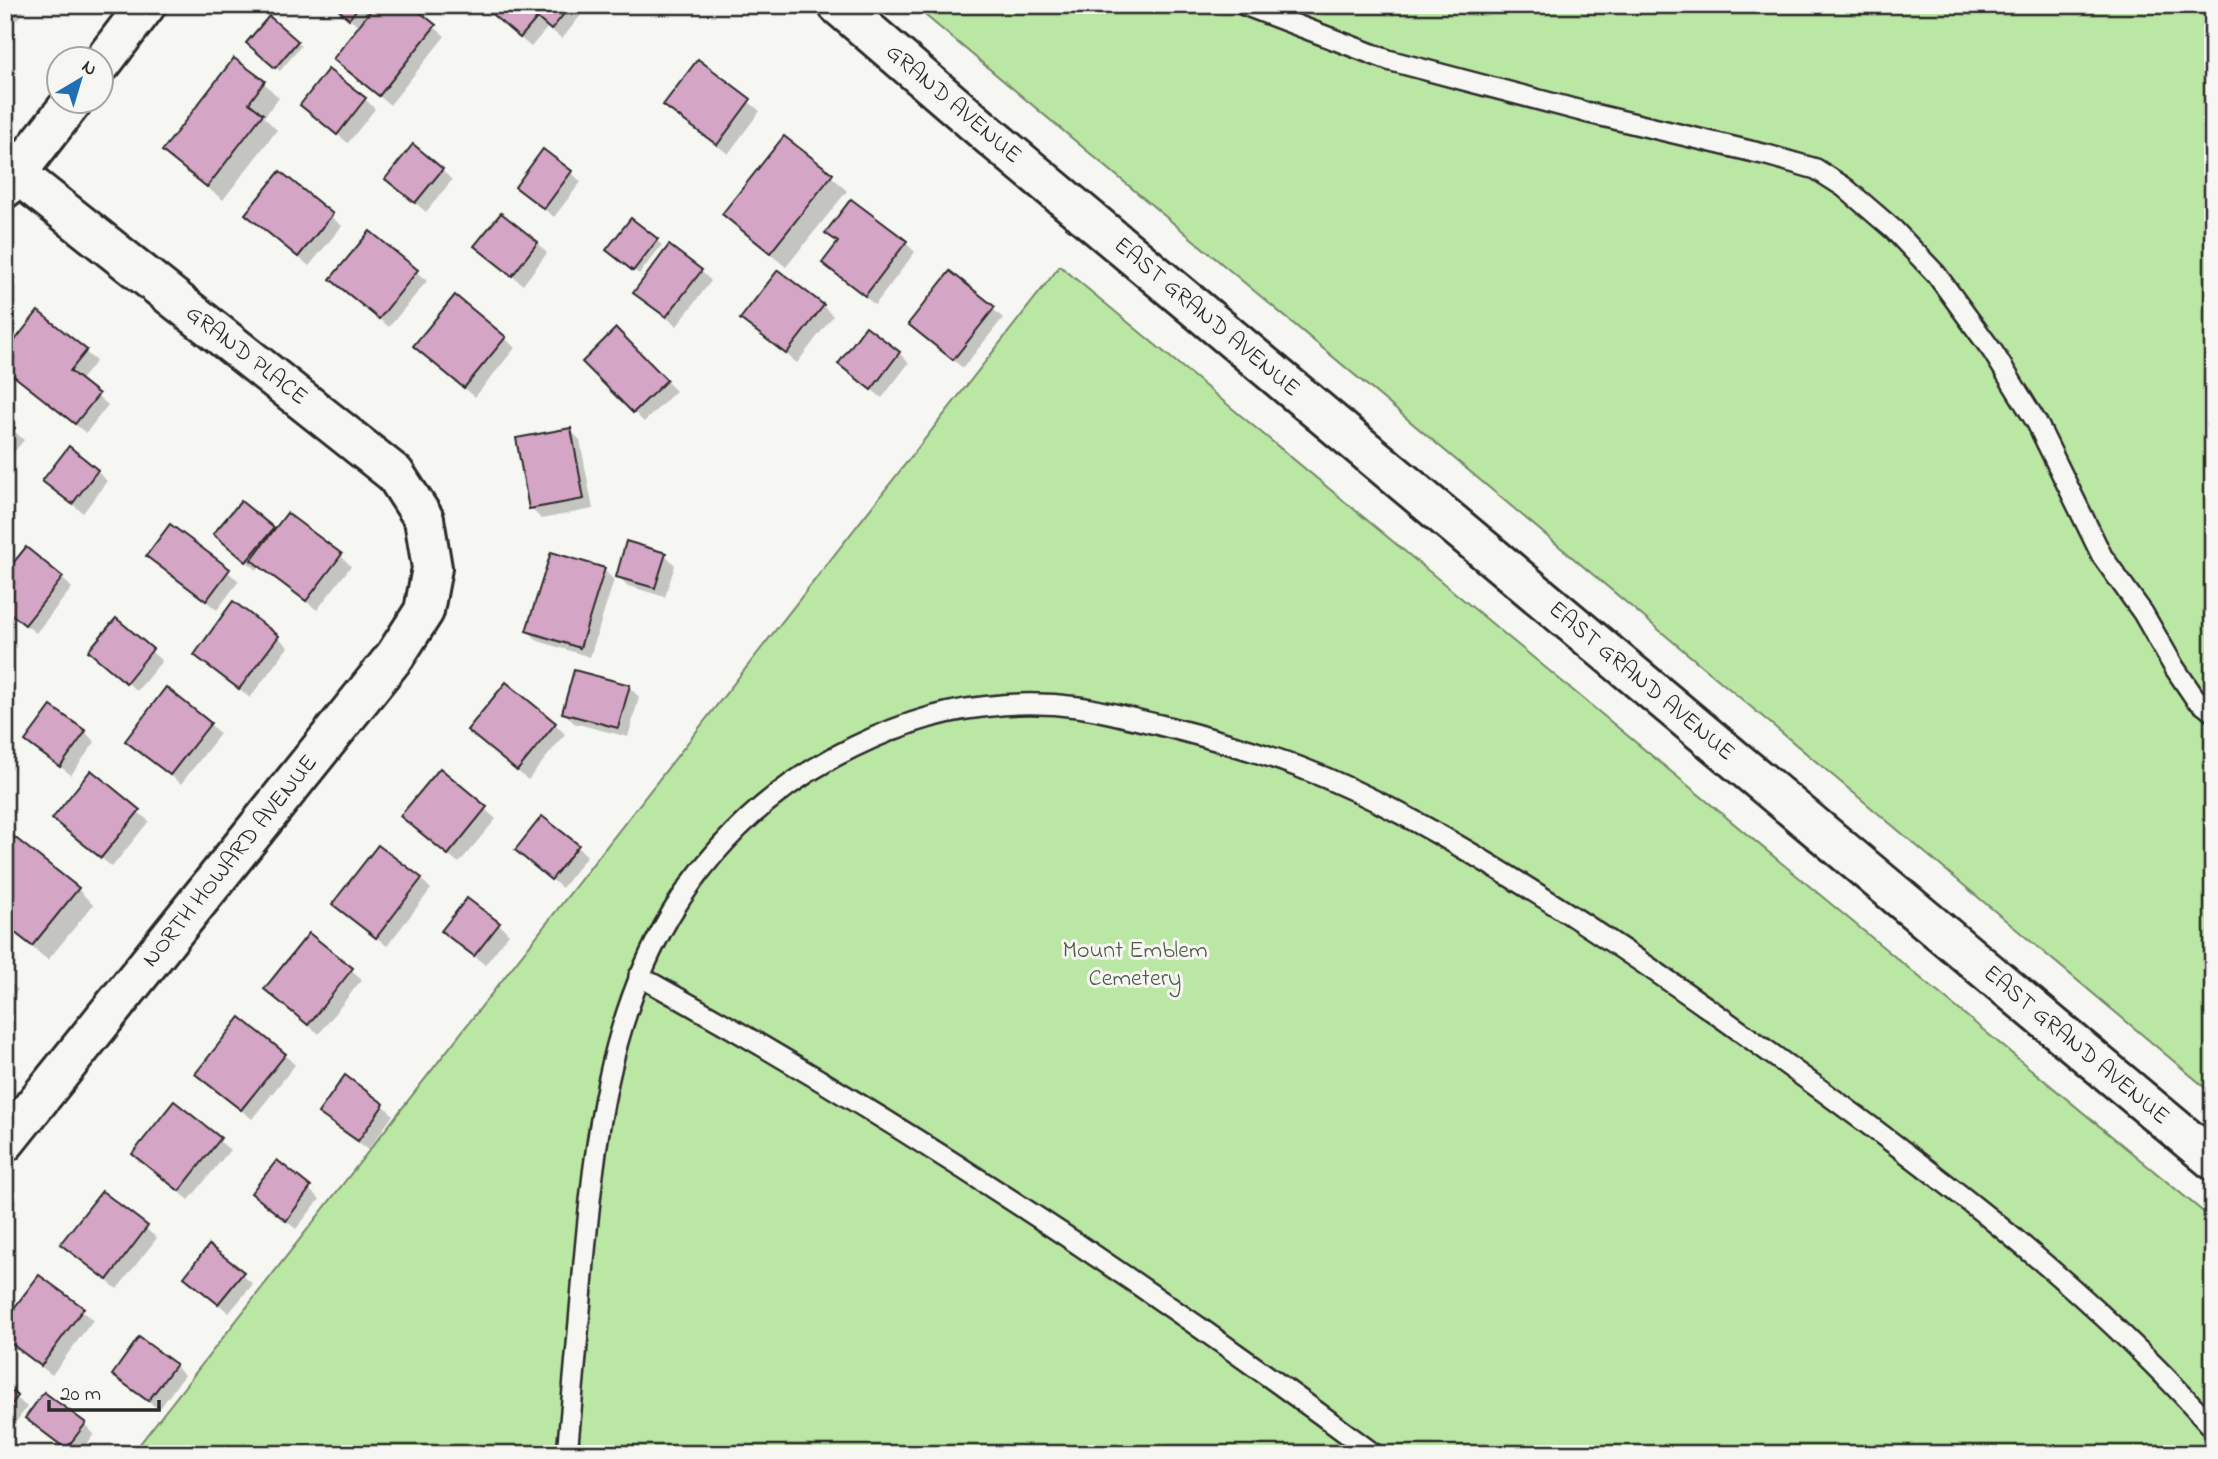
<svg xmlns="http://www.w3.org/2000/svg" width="2218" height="1459" font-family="'Indie Flower',sans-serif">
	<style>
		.green { fill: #bbe7a4; stroke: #738968; stroke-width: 2 }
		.shadow { fill: #0003 }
		.building { fill: #d5a5c5; stroke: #2b2b2b; stroke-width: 2 }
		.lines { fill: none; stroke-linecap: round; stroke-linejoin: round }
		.lane-casing { stroke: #2b2b2b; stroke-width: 24 }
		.street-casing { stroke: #2b2b2b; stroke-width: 44 }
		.secondary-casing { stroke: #2b2b2b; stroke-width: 44 }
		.lane { stroke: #f6f6f2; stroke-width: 19 }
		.street { stroke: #f6f6f2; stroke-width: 38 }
		.secondary { stroke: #f6f6f2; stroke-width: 38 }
		.labels { text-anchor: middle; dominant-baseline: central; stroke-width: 6; stroke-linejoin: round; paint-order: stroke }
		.street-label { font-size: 24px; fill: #2b2b2b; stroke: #f6f6f2 }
		.park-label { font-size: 24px; fill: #4f5a49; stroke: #f6f6f2 }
	</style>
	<rect width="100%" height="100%" fill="#f6f6f2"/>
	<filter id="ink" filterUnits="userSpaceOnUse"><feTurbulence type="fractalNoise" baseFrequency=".0143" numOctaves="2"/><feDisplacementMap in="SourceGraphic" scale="14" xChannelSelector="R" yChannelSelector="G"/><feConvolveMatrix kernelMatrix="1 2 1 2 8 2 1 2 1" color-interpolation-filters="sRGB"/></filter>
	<g filter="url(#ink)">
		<!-- green -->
		<g class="green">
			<path d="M913 5H2213V1094Z"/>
			<path d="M1060 266 2213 1220V1454H132Z"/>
		</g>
		<!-- shadow -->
		<g class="shadow">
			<path d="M5 5H29L17 20 5 11Z"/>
			<path d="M333 5H408L445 36 390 105 345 68 360 27Z"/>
			<path d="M495 5H589L562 39 548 27 531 47 500 21Z"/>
			<path d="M297 42 301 46 280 71 253 48Z"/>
			<path d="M698 61 760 111 728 154 665 105Z"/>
			<path d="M264 83 279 98 264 117 277 130 223 200 180 166 165 151Z"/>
			<path d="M365 99 375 109 348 143 302 105Z"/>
			<path d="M442 170 452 180 426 212 387 179Z"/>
			<path d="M571 172 581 182 554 217 517 187Z"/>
			<path d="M280 173 342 226 309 266 247 214Z"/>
			<path d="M831 176 847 191 786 267 739 229 724 214Z"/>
			<path d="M631 220 662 245 639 274 613 254Z"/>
			<path d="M827 232 905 242 915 252 875 305 824 263 839 244Z"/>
			<path d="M370 233 427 281 389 327 342 289Z"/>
			<path d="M537 243 547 253 523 285 477 246Z"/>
			<path d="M701 271 711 281 677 326 636 293Z"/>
			<path d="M823 306 833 316 797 363 743 319Z"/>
			<path d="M993 309 1003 318 963 368 920 334Z"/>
			<path d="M39 314 96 361 80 381 108 405 86 433 10 373Z"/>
			<path d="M616 331 676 391 644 422 585 362Z"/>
			<path d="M505 338 515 348 475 397 415 346Z"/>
			<path d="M899 353 909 363 882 398 840 364Z"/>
			<path d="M5 423 24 440 5 463Z"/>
			<path d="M570 430 580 440 593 509 541 519 531 508Z"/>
			<path d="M97 471 107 481 83 513 44 481Z"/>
			<path d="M242 503 275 531 341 556 351 566 317 610 260 566 257 570 226 544Z"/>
			<path d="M171 527 239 581 217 610 148 555Z"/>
			<path d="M665 555 675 565 665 597 628 586 618 576Z"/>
			<path d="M604 570 614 580 590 657 538 641 528 631Z"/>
			<path d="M62 578 72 588 36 633 5 609Z"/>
			<path d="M116 620 162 661 137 691 90 651Z"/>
			<path d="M278 637 288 647 250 698 196 654Z"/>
			<path d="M629 687 639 697 628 737 574 723 564 713Z"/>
			<path d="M210 724 220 734 181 784 127 740Z"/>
			<path d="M555 724 565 734 528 780 469 730Z"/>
			<path d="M85 732 95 742 71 775 28 741Z"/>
			<path d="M440 770 496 819 459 863 412 826Z"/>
			<path d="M91 773 149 821 112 867 54 819Z"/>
			<path d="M577 846 587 856 562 888 517 850Z"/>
			<path d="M5 848 78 889 93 905 48 960 5 926Z"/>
			<path d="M421 879 431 889 387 946 335 904Z"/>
			<path d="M499 924 509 934 485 965 444 931Z"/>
			<path d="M310 935 362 979 319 1034 266 989Z"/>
			<path d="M5 978 18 990 5 1006Z"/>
			<path d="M285 1055 295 1065 252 1119 208 1083Z"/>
			<path d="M175 1104 230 1150 189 1200 134 1154Z"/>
			<path d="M383 1105 393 1115 368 1150 330 1123 320 1113Z"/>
			<path d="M278 1163 320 1199 296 1229 263 1203Z"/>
			<path d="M102 1193 157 1238 117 1289 63 1244Z"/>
			<path d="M209 1248 253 1284 229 1313 186 1277Z"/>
			<path d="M40 1277 93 1320 52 1375 8 1341Z"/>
			<path d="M174 1365 184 1375 159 1410 114 1375Z"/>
			<path d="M5 1388 27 1407 5 1437Z"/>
			<path d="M27 1418 84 1424 94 1434 80 1454H72Z"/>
		</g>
		<!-- building -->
		<g class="building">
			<path d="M333 5H360L349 19Z"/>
			<path d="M375 5H411L436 25 379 96 333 59Z"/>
			<path d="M493 5H571L551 30 537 18 520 38 488 11Z"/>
			<path d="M269 16 298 41 275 68 246 43Z"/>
			<path d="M234 58 265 81 249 103 263 114 207 187 162 151Z"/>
			<path d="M698 59 751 99 717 145 663 105Z"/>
			<path d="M328 69 366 98 337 135 300 105Z"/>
			<path d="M784 136 833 174 770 253 722 214Z"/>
			<path d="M413 144 443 169 415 203 385 179Z"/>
			<path d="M543 149 572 171 544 209 515 187Z"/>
			<path d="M280 171 333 214 298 257 245 214Z"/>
			<path d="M851 199 907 241 865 296 822 263 838 242 825 233Z"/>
			<path d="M501 213 538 242 512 276 474 246Z"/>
			<path d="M631 218 658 239 633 271 606 250Z"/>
			<path d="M370 231 418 270 379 319 330 279Z"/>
			<path d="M669 245 702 270 666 317 633 293Z"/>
			<path d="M778 270 824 305 786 354 740 319Z"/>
			<path d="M950 271 995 307 953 360 908 324Z"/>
			<path d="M455 295 506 337 464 388 413 346Z"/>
			<path d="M38 311 87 350 70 371 99 394 75 424 5 369V353Z"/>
			<path d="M866 326 900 352 871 390 838 364Z"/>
			<path d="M616 328 667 380 633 413 582 362Z"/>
			<path d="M5 421 15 428 5 441Z"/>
			<path d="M571 428 584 499 529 509 516 438Z"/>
			<path d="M69 446 98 470 72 504 42 481Z"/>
			<path d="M241 501 274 528 246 562 213 534Z"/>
			<path d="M287 513 342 554 306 601 251 560Z"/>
			<path d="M170 524 230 569 206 601 146 556Z"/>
			<path d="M626 541 666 553 655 588 616 577Z"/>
			<path d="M26 547 63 577 25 625 5 609V573Z"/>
			<path d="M551 552 605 568 580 648 526 631Z"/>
			<path d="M233 601 279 636 239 689 194 655Z"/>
			<path d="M116 618 153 649 126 683 88 651Z"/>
			<path d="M574 670 630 685 618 728 562 713Z"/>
			<path d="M506 682 556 723 517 771 467 730Z"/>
			<path d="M166 687 211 723 170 775 125 741Z"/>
			<path d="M51 706 86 731 60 767 25 741Z"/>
			<path d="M440 768 487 807 448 855 400 816Z"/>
			<path d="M91 770 140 810 101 858 52 819Z"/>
			<path d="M542 816 579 845 551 880 515 850Z"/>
			<path d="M13 836 79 888 32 946 5 925V845Z"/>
			<path d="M378 845 422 878 376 938 332 904Z"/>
			<path d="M467 898 500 923 474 956 441 931Z"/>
			<path d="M309 933 353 968 308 1025 264 989Z"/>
			<path d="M240 1017 286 1054 241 1110 195 1074Z"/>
			<path d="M345 1075 384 1104 358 1141 318 1113Z"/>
			<path d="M174 1101 221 1138 179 1191 132 1154Z"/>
			<path d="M277 1160 311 1187 286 1221 251 1193Z"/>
			<path d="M102 1191 148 1226 107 1280 60 1244Z"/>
			<path d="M209 1245 244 1272 218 1304 184 1277Z"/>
			<path d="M39 1275 84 1308 41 1366 5 1339V1320Z"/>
			<path d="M139 1337 176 1364 148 1401 112 1375Z"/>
			<path d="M5 1386 18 1396 5 1413Z"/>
			<path d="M44 1392 86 1423 66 1449 25 1418Z"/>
		</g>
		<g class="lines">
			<defs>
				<g id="lane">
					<path d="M1244 5 1388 60 1585 112 1767 155 1816 169 1844 187 1894 230 1936 274 1993 352 2037 423 2102 556 2143 613 2174 667 2195 698 2213 712"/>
					<path d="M639 976C895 1117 1140 1279 1374 1454"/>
					<path d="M567 1454C573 1390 579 1326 584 1262 595 1141 608 1020 671 914 711 848 766 794 834 757 879 733 931 712 982 707 1012 703 1048 703 1078 707 1106 711 1133 719 1160 725 1207 737 1254 750 1299 767 1374 796 1444 836 1512 878 1598 931 1681 988 1762 1047 1921 1162 2082 1280 2213 1428"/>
				</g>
				<g id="street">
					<path d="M102 63 146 5"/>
					<path d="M5 188 72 102"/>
					<path id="s1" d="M5 1142 395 656 424 611 432 568 424 519 395 474 17 174"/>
				</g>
				<g id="secondary">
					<path id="s2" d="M838 5 990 136 2213 1160"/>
				</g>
			</defs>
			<!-- lane casing -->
			<use href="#lane" class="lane-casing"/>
			<!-- street casing -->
			<use href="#street" class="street-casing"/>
			<!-- secondary casing -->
			<use href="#secondary" class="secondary-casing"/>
			<!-- lane -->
			<use href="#lane" class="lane"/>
			<!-- street -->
			<use href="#street" class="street"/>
			<!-- secondary -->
			<use href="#secondary" class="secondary"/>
		</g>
	</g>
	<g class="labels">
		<!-- street labels -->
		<g class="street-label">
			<text stroke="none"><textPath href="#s2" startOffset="152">GRAND AVENUE</textPath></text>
			<text stroke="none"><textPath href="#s2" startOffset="483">EAST GRAND AVENUE</textPath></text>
			<text transform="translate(246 356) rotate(38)">GRAND PLACE</text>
			<text stroke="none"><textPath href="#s2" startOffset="1050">EAST GRAND AVENUE</textPath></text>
			<text stroke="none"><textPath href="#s1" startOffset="360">NORTH HOWARD AVENUE</textPath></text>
			<text stroke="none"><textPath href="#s2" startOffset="1617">EAST GRAND AVENUE</textPath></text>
		</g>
		<!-- park labels -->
		<g class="park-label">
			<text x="1135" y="951">Mount Emblem<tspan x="1135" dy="28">Cemetery</tspan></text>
		</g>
	</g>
	<!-- margin -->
	<rect width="2218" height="1459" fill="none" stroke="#f6f6f2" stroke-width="28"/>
	<rect x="14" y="14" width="2190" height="1431" fill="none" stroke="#2b2b2b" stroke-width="2.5" filter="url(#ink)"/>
	<!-- north arrow -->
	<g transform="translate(80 80) rotate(38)"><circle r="33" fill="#f6f6f2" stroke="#a5a5a2" stroke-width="2"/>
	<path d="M0-5L12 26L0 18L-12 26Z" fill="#1f6fb2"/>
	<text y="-10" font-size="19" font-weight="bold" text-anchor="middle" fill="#2b2b2b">N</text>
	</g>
	<!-- scale -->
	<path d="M49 1400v10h110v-10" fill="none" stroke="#2b2b2b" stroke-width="3.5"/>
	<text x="60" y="1400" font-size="21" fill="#2b2b2b" stroke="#f6f6f2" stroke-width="5" paint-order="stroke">20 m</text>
</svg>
